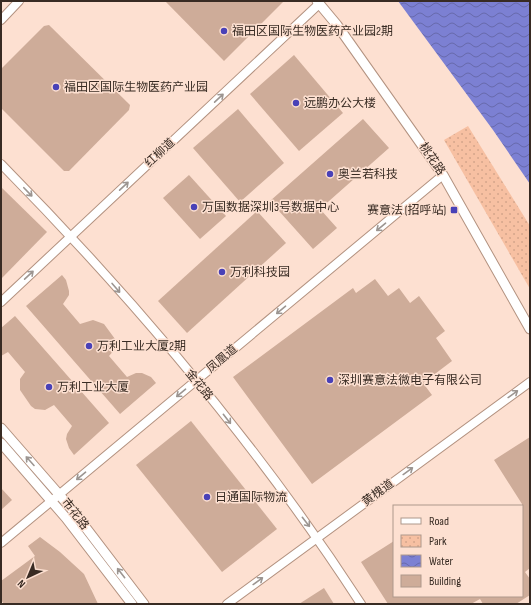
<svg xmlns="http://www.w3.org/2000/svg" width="531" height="605" font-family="'Sofia Sans Condensed','Noto Sans SC',sans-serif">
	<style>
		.park { fill: url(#park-dots) }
		.water { fill: url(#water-waves) }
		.building { fill: #ceac99 }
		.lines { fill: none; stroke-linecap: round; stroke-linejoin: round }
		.tertiary-casing { stroke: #b39280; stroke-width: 10 }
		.secondary-casing { stroke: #b39280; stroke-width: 11 }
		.tertiary { stroke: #fff; stroke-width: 8 }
		.secondary { stroke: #fff; stroke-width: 9 }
		.oneway { stroke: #9c9591 }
		.poi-dot { fill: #4941b7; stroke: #fde0d1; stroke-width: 1.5 }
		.labels { text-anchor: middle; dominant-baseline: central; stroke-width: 3; stroke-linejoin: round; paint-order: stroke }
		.poi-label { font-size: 12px; fill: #382b23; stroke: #fde0d1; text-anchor: start }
		.street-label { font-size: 12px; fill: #382b23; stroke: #fde0d1 }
	</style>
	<defs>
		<pattern id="park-dots" width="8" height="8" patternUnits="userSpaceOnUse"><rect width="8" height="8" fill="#f7c0a2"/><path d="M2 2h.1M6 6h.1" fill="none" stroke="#d4a58b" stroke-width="1.8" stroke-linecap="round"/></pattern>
		<pattern id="water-waves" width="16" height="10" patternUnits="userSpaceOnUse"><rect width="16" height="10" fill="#7c80d3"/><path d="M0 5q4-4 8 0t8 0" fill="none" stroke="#6769ab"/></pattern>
	</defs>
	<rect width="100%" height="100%" fill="#fde0d1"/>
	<!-- park -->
	<path class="park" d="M468 126 530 226V289L444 140Z"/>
	<!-- water -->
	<path class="water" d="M398 1H530V184L493 130Z"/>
	<!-- building -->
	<g class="building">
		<path d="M165 1H284L224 61Z"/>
		<path d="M49 25 130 105 129 110 69 171H64L1 108V69L44 26Z"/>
		<path d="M294 55 343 113 299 151 250 94Z"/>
		<path d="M238 109 284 163 240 202 193 148Z"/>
		<path d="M363 119 389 148 320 209 337 228 313 249 270 201Z"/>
		<path d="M189 175 226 216 200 239 163 198Z"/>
		<path d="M1 187 47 232 1 279Z"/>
		<path d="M257 211 286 243 187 333 158 301Z"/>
		<path d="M62 275 66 280 69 291V295L63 304 80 324 93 320 104 324 115 339V349L109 356 127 377 136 373H142L151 377 156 383 120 414 26 306Z"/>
		<path d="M375 279 388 296 399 288 410 303 419 296 445 331 436 338 452 361 423 383 432 395 312 484 233 377 353 288 356 293Z"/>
		<path d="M15 316 109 423 74 455 69 448 66 439 67 434 72 426 54 405 45 410 35 409 31 406 20 390V379L25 372 8 352 1 356V328Z"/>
		<path d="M191 421 277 529 222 572 136 465Z"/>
		<path d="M530 437V568L525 572 530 579V595L516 604H483L480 599 471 604H388L361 562 394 541V596H522V504L494 460Z"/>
		<path d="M1 488 12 500 1 510Z"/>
		<path d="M40 537 60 552 84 574 98 604H4L1 600V581L35 556 28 546Z"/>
		<path d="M324 588 334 604H299Z"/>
	</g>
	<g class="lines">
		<defs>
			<g id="tertiary">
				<path d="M1 20 19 1"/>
				<path d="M1 164C134 299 258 445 361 604"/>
				<path d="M1 302 319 4"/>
				<path d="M1 543 443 175"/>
				<path d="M227 604 530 382"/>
			</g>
			<g id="secondary">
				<path d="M317 1 337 25 443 175 530 329"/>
				<path d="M1 428 70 507 144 604"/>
				<path d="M1 443 66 518 132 604"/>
			</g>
		</defs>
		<!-- tertiary casing -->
		<use href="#tertiary" class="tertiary-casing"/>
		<!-- secondary casing -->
		<use href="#secondary" class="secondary-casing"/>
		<!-- tertiary -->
		<use href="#tertiary" class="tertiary"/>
		<!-- secondary -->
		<use href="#secondary" class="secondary"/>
	</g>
	<!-- one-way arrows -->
	<defs><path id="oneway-shaft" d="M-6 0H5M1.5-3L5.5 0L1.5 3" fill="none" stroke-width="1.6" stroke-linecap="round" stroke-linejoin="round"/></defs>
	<g class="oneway">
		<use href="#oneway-shaft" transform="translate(219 98) rotate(-43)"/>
		<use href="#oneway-shaft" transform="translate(124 186) rotate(-43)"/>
		<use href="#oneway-shaft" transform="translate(28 192) rotate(46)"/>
		<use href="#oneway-shaft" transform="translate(381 227) rotate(140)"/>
		<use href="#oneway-shaft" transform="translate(29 275) rotate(-43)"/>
		<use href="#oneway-shaft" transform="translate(116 288) rotate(49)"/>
		<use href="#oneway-shaft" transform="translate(281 310) rotate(140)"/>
		<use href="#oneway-shaft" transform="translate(181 393) rotate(140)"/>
		<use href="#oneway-shaft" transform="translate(513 394) rotate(-36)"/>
		<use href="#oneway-shaft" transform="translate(227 419) rotate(52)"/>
		<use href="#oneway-shaft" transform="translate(30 461) rotate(-132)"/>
		<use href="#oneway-shaft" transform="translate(408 471) rotate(-36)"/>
		<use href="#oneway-shaft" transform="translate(81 476) rotate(140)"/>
		<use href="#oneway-shaft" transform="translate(306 522) rotate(52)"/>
		<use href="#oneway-shaft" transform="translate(121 573) rotate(-128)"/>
		<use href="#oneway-shaft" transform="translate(258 581) rotate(-36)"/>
	</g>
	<!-- markers -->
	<g class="poi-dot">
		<circle cx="224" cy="31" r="4"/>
		<circle cx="56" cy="87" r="4"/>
		<circle cx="296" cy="103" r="4"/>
		<circle cx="330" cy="174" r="4"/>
		<circle cx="194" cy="207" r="4"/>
		<rect x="450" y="206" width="8" height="8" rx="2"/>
		<circle cx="222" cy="272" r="4"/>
		<circle cx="89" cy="346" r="4"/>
		<circle cx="330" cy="380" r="4"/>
		<circle cx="49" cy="387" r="4"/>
		<circle cx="207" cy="497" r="4"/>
	</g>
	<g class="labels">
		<!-- poi labels -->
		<g class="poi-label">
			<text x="232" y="31">福田区国际生物医药产业园2期</text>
			<text x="64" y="87">福田区国际生物医药产业园</text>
			<text x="304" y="103">远鹏办公大楼</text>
			<text x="338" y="174">奥兰若科技</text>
			<text x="202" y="207">万国数据深圳3号数据中心</text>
			<text x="446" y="210" text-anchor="end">赛意法 (招呼站)</text>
			<text x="230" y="272">万利科技园</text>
			<text x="97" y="346">万利工业大厦2期</text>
			<text x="338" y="380">深圳赛意法微电子有限公司</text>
			<text x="57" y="387">万利工业大厦</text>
			<text x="215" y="497">日通国际物流</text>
		</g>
		<!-- street labels -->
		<g class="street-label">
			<text transform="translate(160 153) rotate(-43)">红柳道</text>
			<text transform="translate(432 159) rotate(56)">桃花路</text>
			<text transform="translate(222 359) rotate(-40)">凤凰道</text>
			<text transform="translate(199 385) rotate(51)">金花路</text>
			<text transform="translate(378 493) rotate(-36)">黄槐道</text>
			<text transform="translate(75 514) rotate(52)">市花路</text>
		</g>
	</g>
	<!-- border -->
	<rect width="531" height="605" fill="none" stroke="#382b23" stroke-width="4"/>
	<!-- legend -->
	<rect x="393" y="505" width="130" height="92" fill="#fde0d1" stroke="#ae988b"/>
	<rect x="401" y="518" width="20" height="6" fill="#ffffff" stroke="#ae988b"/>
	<text x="429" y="525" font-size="12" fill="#382b23">Road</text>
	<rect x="401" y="535" width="20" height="12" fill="url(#park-dots)" stroke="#ae988b"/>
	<text x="429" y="545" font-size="12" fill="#382b23">Park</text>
	<rect x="401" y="555" width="20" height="12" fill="url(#water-waves)" stroke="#ae988b"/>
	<text x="429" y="565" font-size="12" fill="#382b23">Water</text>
	<rect x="401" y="575" width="20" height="12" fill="#ceac99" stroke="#ae988b"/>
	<text x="429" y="585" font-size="12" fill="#382b23">Building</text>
	<!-- north arrow -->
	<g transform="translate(28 577) rotate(224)" stroke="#fde0d1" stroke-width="3" paint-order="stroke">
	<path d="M0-3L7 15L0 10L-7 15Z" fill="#382b23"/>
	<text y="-6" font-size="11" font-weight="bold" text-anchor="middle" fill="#382b23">N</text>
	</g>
</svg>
